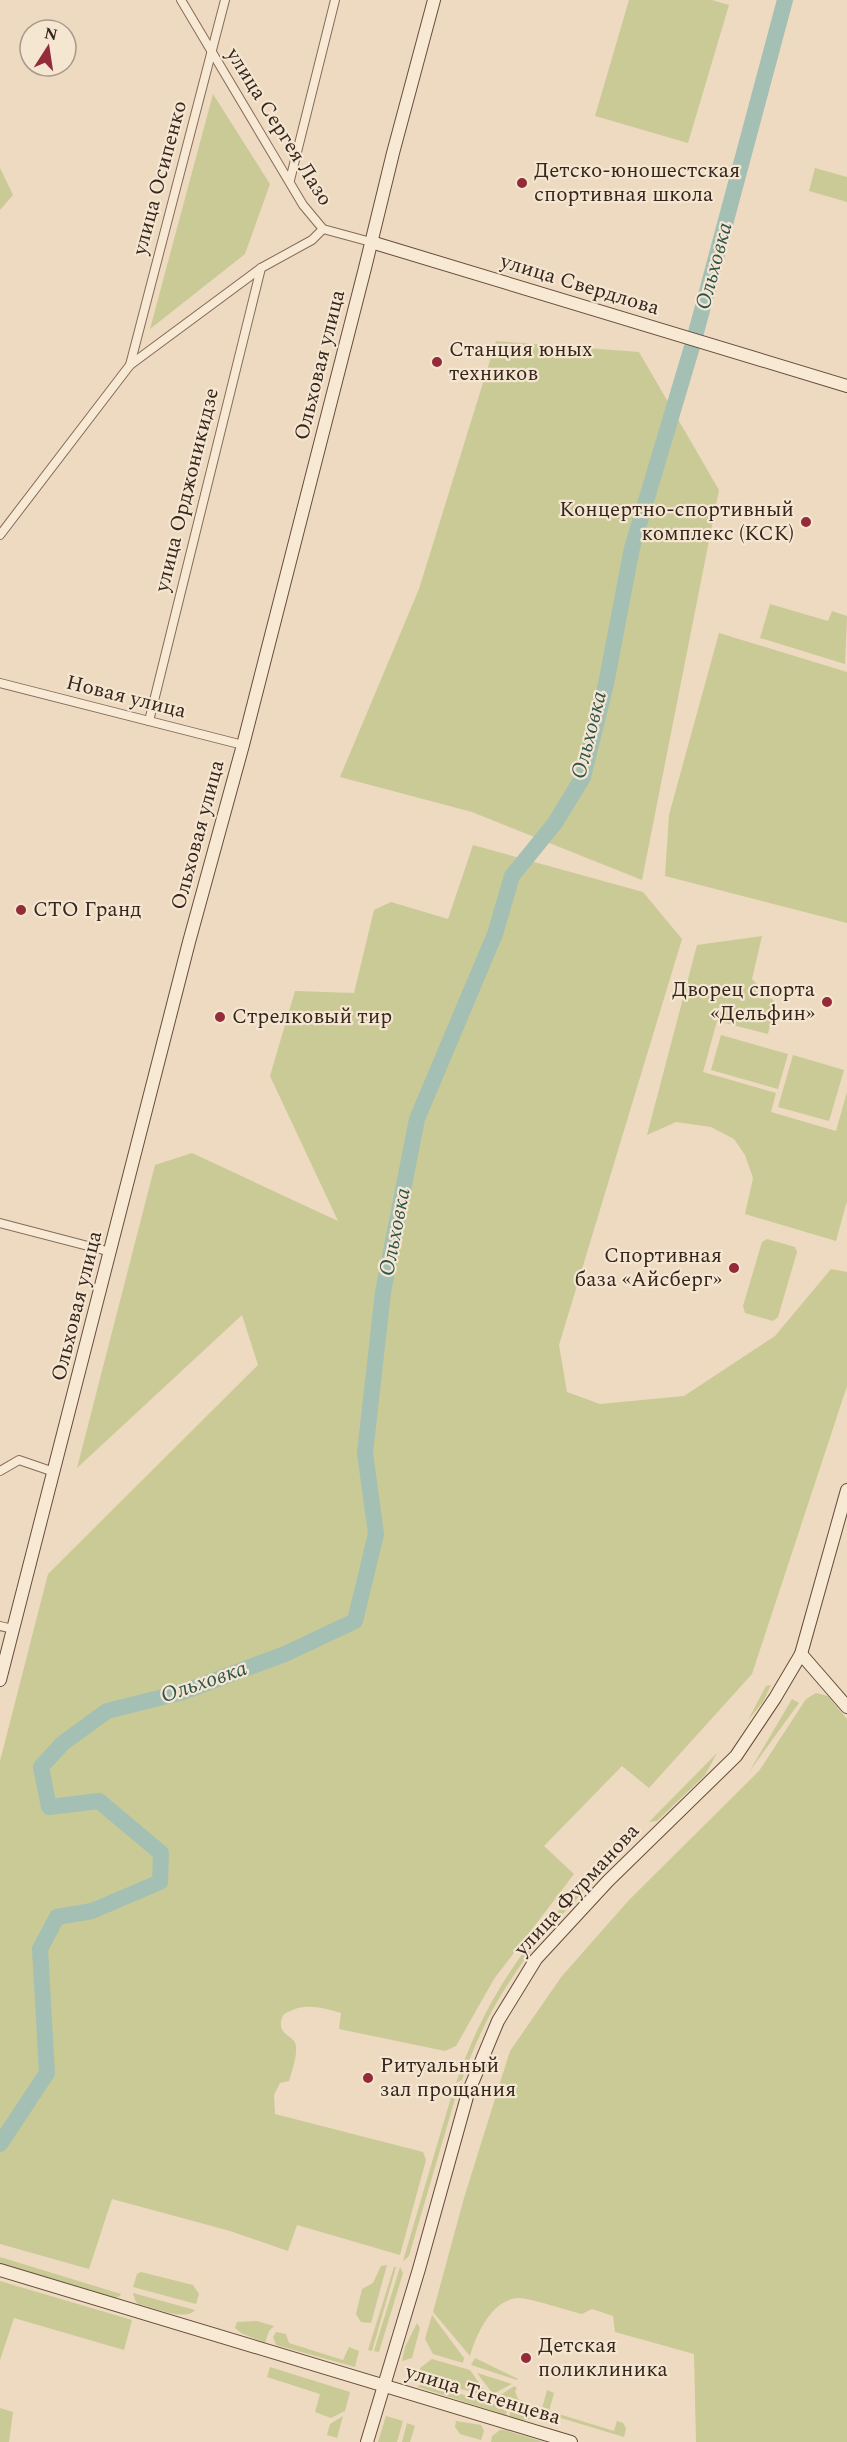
<svg xmlns="http://www.w3.org/2000/svg" width="847" height="2442" font-family="Spectral,serif">
	<style>
		.green { fill: #caca96 }
		.lines { fill: none; stroke-linecap: round; stroke-linejoin: round }
		.river { stroke: #a4bfb4; stroke-width: 16 }
		.street-casing { stroke: #866b59; stroke-width: 10 }
		.secondary-casing { stroke: #674d3c; stroke-width: 14 }
		.street { stroke: #f8e9d4; stroke-width: 8 }
		.secondary { stroke: #f8e9d4; stroke-width: 12 }
		.poi-dot { fill: #932b38; stroke: #f4e6d1; stroke-width: 2 }
		.labels { text-anchor: middle; dominant-baseline: central; stroke-width: 4.5; stroke-linejoin: round; paint-order: stroke }
		.street-label { font-size: 21px; fill: #36261d; stroke: #f4e6d1 }
		.poi-label { font-size: 21px; fill: #36261d; stroke: #f4e6d1; text-anchor: start }
		.water-label { font-size: 22px; font-style: italic; fill: #2d554e; stroke: #f4e6d1 }
	</style>
	<rect width="100%" height="100%" fill="#eddac1"/>
	<!-- green -->
	<g class="green">
		<path d="M629 0H712L729 5 688 143 595 116Z"/>
		<path d="M213 94 270 184 245 254 150 329Z"/>
		<path d="M0 168 13 195 0 210Z"/>
		<path d="M815 168 847 177V202L809 191Z"/>
		<path d="M496 341 639 352 719 490 642 880 472 812 340 777 419 589Z"/>
		<path d="M770 604 828 621 832 611 847 616 845 664 760 638Z"/>
		<path d="M719 633 847 672V923L665 876 669 815Z"/>
		<path d="M473 845 643 892 682 939 559 1345 567 1392 600 1404 684 1396 775 1336 831 1269 847 1272V1386L752 1674 649 1788 622 1766 544 1846 574 1874 494 1979 456 2046 445 2051 339 2029 341 2013C319 2007 303 2002 283 2015 274 2037 296 2034 296 2047 297 2057 292 2071 289 2081L280 2083 274 2095 275 2114 423 2152 426 2160 400 2255 297 2225 288 2251 230 2231 112 2199 89 2269 0 2244V1761L48 1574 258 1365 242 1315 77 1468 155 1165 192 1153 338 1221 270 1076 295 991 354 993 374 910 391 902 448 919Z"/>
		<path d="M762 936 752 979 775 1002 768 1034 717 1021 703 1072 776 1093 771 1112 836 1131 847 1092V1201L836 1241 745 1214 753 1178 745 1155 734 1139 711 1127 676 1122 647 1135 697 945Z"/>
		<path d="M721 1035 788 1054 778 1089 711 1070Z"/>
		<path d="M793 1055 844 1070 829 1121 778 1107Z"/>
		<path d="M767 1239 795 1247 797 1252 778 1317 773 1321 745 1313 743 1306 762 1242Z"/>
		<path d="M771 1685 763 1702 748 1720 766 1686Z"/>
		<path d="M816 1693 828 1696 847 1719V2442H696L694 2354 615 2332 613 2316 592 2309 582 2314C569 2311 527 2297 518 2298 491 2300 476 2335 470 2356L433 2312 464 2198 510 2051 562 1976 629 1900 759 1771 806 1699Z"/>
		<path d="M792 1699 799 1703 749 1772Z"/>
		<path d="M717 1753 705 1775 657 1821 649 1822Z"/>
		<path d="M594 1874 596 1875 593 1882C532 1943 490 1998 462 2080L456 2083C487 1994 527 1939 594 1874Z"/>
		<path d="M452 2094 455 2099 409 2256 403 2261Z"/>
		<path d="M0 2257 121 2294 120 2296 110 2300 0 2266Z"/>
		<path d="M387 2265 371 2323 361 2322 356 2314 362 2289 373 2283 381 2266Z"/>
		<path d="M394 2267H396L372 2351 368 2350Z"/>
		<path d="M400 2267 403 2273 379 2352 374 2351Z"/>
		<path d="M141 2272 193 2285 199 2294 196 2304 133 2287 137 2274Z"/>
		<path d="M0 2281 132 2320 124 2350 14 2318 0 2360Z"/>
		<path d="M133 2293 195 2310C185 2322 152 2307 138 2304L135 2300Z"/>
		<path d="M432 2315 464 2358 463 2363 433 2354 425 2339Z"/>
		<path d="M257 2321 274 2326 269 2331 265 2343 241 2333 235 2328 237 2322Z"/>
		<path d="M417 2323 420 2328 412 2358 402 2361 405 2347Z"/>
		<path d="M276 2332 286 2334 289 2343 343 2360 349 2347 359 2351 355 2367 276 2345 273 2337Z"/>
		<path d="M475 2358 518 2379 517 2380 471 2365Z"/>
		<path d="M432 2359 470 2370 489 2397 423 2378 419 2372 420 2368Z"/>
		<path d="M270 2367 350 2392 345 2411 331 2418 315 2412 320 2394 267 2377Z"/>
		<path d="M477 2373 512 2384 493 2394Z"/>
		<path d="M425 2383 507 2408 506 2415 418 2387 420 2384Z"/>
		<path d="M514 2386 517 2388 515 2391 518 2399 536 2407 535 2410 496 2398Z"/>
		<path d="M547 2390 554 2393 549 2411 614 2431 617 2421 623 2423 626 2428 624 2437 541 2412Z"/>
		<path d="M0 2408 13 2412 9 2442H0Z"/>
		<path d="M511 2410 535 2416C525 2422 519 2421 509 2418Z"/>
		<path d="M343 2416 337 2438 327 2435 330 2424Z"/>
		<path d="M386 2416 403 2421 397 2442H378Z"/>
		<path d="M456 2421 481 2425 484 2431 481 2440 460 2434 455 2427Z"/>
		<path d="M407 2423 415 2426 410 2442H402Z"/>
		<path d="M500 2430H505L544 2442H491L492 2436Z"/>
	</g>
	<g class="lines">
		<!-- river -->
		<path class="river" d="M0 2144 47 2073 40 1949 57 1917 92 1911 160 1882 161 1853 99 1801 49 1807 41 1767 63 1743 107 1711 183 1692 285 1654 355 1621 376 1534 365 1453 383 1292 417 1119 495 934 512 876 555 823 583 777 606 684 632 548 694 340 785 0"/>
		<defs>
			<g id="street">
				<path d="M181 0 303 205 323 229 371 242"/>
				<path d="M290 180 335 0"/>
				<path d="M130 365 225 0"/>
				<path d="M0 535 130 365 261 268 312 240 323 229"/>
				<path d="M0 683 243 745"/>
				<path d="M149 721 261 268"/>
				<path d="M0 1223 111 1252"/>
				<path d="M0 1471 19 1460 54 1472"/>
				<path d="M0 1626 13 1629"/>
			</g>
			<g id="secondary">
				<path d="M371 242 847 386"/>
				<path d="M801 1654 847 1707"/>
				<path d="M0 1680 189 942 243 745 365 268 393 153 434 0"/>
				<path d="M0 2270 571 2442"/>
				<path d="M367 2442 419 2269 468 2093 498 2021 536 1959 608 1881 736 1756 775 1698 801 1654 847 1490"/>
			</g>
		</defs>
		<!-- street casing -->
		<use href="#street" class="street-casing"/>
		<!-- secondary casing -->
		<use href="#secondary" class="secondary-casing"/>
		<!-- street -->
		<use href="#street" class="street"/>
		<!-- secondary -->
		<use href="#secondary" class="secondary"/>
	</g>
	<!-- markers -->
	<g class="poi-dot">
		<circle cx="522" cy="183" r="6"/>
		<circle cx="437" cy="362" r="6"/>
		<circle cx="806" cy="522" r="6"/>
		<circle cx="21" cy="910" r="6"/>
		<circle cx="827" cy="1002" r="6"/>
		<circle cx="220" cy="1017" r="6"/>
		<circle cx="734" cy="1268" r="6"/>
		<circle cx="368" cy="2078" r="6"/>
		<circle cx="526" cy="2358" r="6"/>
	</g>
	<g class="labels">
		<!-- street labels -->
		<g class="street-label">
			<text transform="translate(279 127) rotate(58)">улица Сергея Лазо</text>
			<text transform="translate(160 178) rotate(-75)">улица Осипенко</text>
			<text transform="translate(580 285) rotate(17)">улица Свердлова</text>
			<text transform="translate(320 365) rotate(-76)">Ольховая улица</text>
			<text transform="translate(187 490) rotate(-76)">улица Орджоникидзе</text>
			<text transform="translate(126 697) rotate(14)">Новая улица</text>
			<text transform="translate(198 835) rotate(-75)">Ольховая улица</text>
			<text transform="translate(77 1306) rotate(-76)">Ольховая улица</text>
			<text transform="translate(577 1890) rotate(-47)">улица Фурманова</text>
			<text transform="translate(483 2395) rotate(17)">улица Тегенцева</text>
		</g>
		<!-- poi labels -->
		<g class="poi-label">
			<text x="534" y="171">Детско-юношестская<tspan x="534" dy="24">спортивная школа</tspan></text>
			<text x="449" y="350">Станция юных<tspan x="449" dy="24">техников</tspan></text>
			<text x="794" y="510" text-anchor="end">Концертно-спортивный<tspan x="794" dy="24">комплекс (КСК)</tspan></text>
			<text x="33" y="910">СТО Гранд</text>
			<text x="815" y="990" text-anchor="end">Дворец спорта<tspan x="815" dy="24">«Дельфин»</tspan></text>
			<text x="232" y="1017">Стрелковый тир</text>
			<text x="722" y="1256" text-anchor="end">Спортивная<tspan x="722" dy="24">база «Айсберг»</tspan></text>
			<text x="380" y="2066">Ритуальный<tspan x="380" dy="24">зал прощания</tspan></text>
			<text x="538" y="2346">Детская<tspan x="538" dy="24">поликлиника</tspan></text>
		</g>
		<!-- water labels -->
		<g class="water-label">
			<text transform="translate(714 266) rotate(-75)">Ольховка</text>
			<text transform="translate(589 735) rotate(-76)">Ольховка</text>
			<text transform="translate(395 1232) rotate(-79)">Ольховка</text>
			<text transform="translate(204 1682) rotate(-19)">Ольховка</text>
		</g>
	</g>
	<!-- north arrow -->
	<g transform="translate(48 48) rotate(12)"><circle r="28" fill="#f4e6d1" stroke="#a89989" stroke-width="1.5"/>
	<path d="M0-4.5L10 22L0 15L-10 22Z" fill="#932b38"/>
	<text y="-9" font-size="16" font-weight="bold" text-anchor="middle" fill="#36261d">N</text>
	</g>
</svg>
